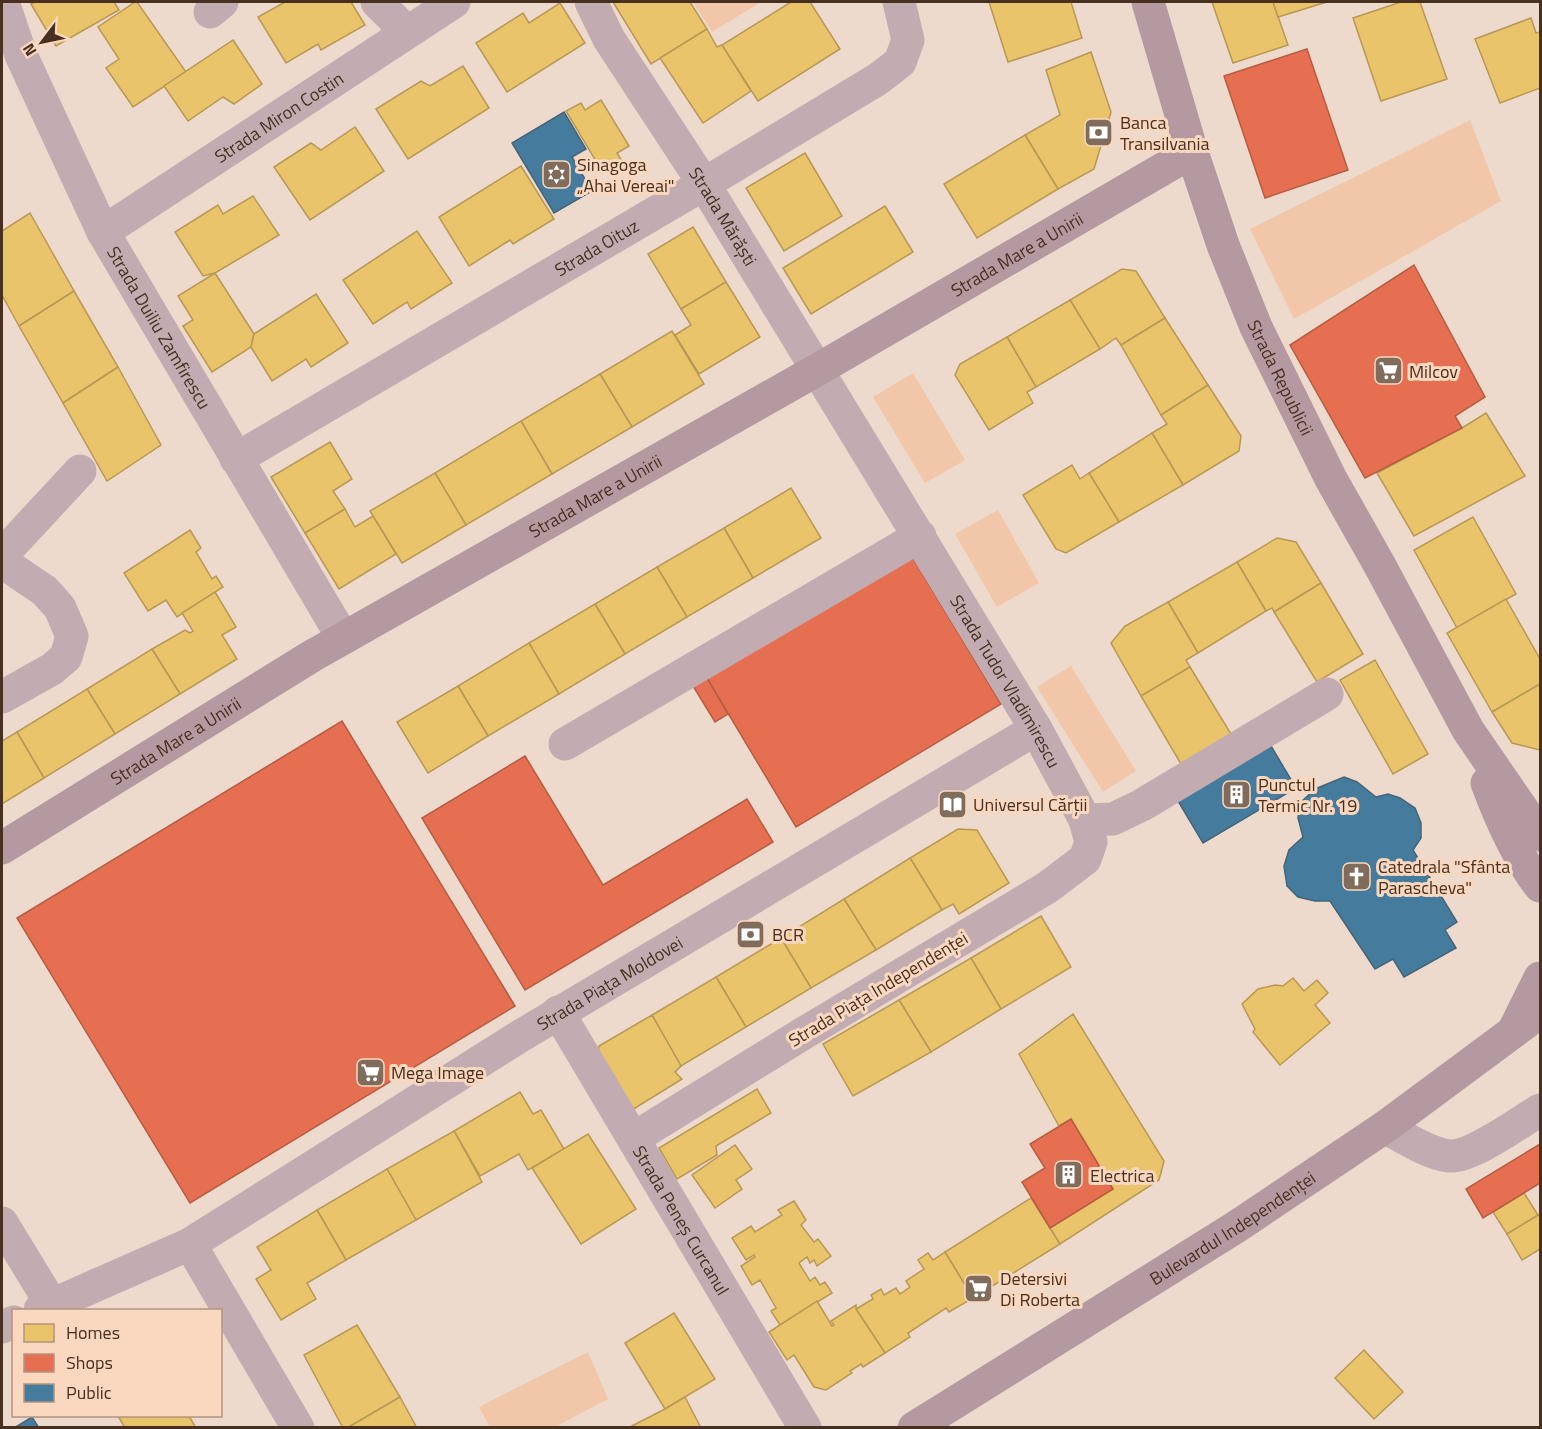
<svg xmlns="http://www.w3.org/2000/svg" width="1542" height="1429" font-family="'Titillium Web',sans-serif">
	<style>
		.green { fill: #f2c7a9 }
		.homes { fill: #e9c46a; stroke: #b89854; stroke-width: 1.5 }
		.shops { fill: #e76f51; stroke: #b75c42; stroke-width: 1.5 }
		.public { fill: #457b9d; stroke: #466478; stroke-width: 1.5 }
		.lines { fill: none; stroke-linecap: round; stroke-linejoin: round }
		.minor { stroke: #c2acb1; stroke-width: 33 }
		.major { stroke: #b499a1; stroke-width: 33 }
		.labels { text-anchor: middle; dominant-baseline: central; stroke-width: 6; stroke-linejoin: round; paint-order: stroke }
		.street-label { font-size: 18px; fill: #473020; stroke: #fad7bf }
		.poi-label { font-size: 18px; fill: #473020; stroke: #fad7bf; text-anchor: start }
	</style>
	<rect width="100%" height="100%" fill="#eddacc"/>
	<!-- green -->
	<g class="green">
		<path d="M693 2H761L712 32Z"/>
		<path d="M1470 120 1501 201 1294 319 1250 229Z"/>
		<path d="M913 373 965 460 925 483 873 397Z"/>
		<path d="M998 510 1039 583 997 607 955 534Z"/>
		<path d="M1071 666 1136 771 1103 792 1037 687Z"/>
		<path d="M588 1352 608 1399 555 1427H490L479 1407Z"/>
	</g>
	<!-- homes -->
	<g class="homes">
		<path d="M35 2H114L119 10 56 46 31 4Z"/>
		<path d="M135 2H137L186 72 133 107 106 68 119 59 98 27Z"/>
		<path d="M285 2H351L365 25 321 50 318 44 286 63 258 17Z"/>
		<path d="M613 2H690L707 29 651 64Z"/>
		<path d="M791 2H810L840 49 758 101 722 45Z"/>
		<path d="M989 2H1071L1082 38 1008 62Z"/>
		<path d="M1212 2H1273L1288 45 1233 63Z"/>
		<path d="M1273 2H1327L1278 17Z"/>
		<path d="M1401 2H1420L1447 79 1381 101 1353 18Z"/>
		<path d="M560 3 585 43 507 92 476 43 523 13 529 23Z"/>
		<path d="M1531 18 1536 33 1540 32V88L1500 103 1475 39Z"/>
		<path d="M707 29 717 47 722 45 751 91 703 123 660 58Z"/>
		<path d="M233 40 262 84 234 104 223 97 188 121 164 86Z"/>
		<path d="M1091 52 1111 112 1094 169 1058 189 1025 135 1060 115 1046 70Z"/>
		<path d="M463 66 489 108 408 159 376 109 421 81 430 86Z"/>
		<path d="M601 100 629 146 617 153 622 161 603 173 566 111 581 103 585 110Z"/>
		<path d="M355 127 384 171 310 220 274 167 311 143 321 150Z"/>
		<path d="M1025 135 1058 189 977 238 944 184Z"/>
		<path d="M805 153 842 216 784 251 746 188Z"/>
		<path d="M521 166 554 219 513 244 510 240 469 266 439 217Z"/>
		<path d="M253 196 279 235 215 273 203 276 175 232 218 205 223 214Z"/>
		<path d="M885 206 913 252 811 314 783 268Z"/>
		<path d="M30 213 74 291 19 326 2 295V231Z"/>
		<path d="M693 227 726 282 681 309 648 254Z"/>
		<path d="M417 231 452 283 411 309 407 302 373 324 343 280Z"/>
		<path d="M1122 269 1136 271 1165 318 1121 345 1116 338 1100 349 1070 300Z"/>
		<path d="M215 273 254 334 251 347 212 372 183 326 193 320 178 296Z"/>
		<path d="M726 282 760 337 699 374 675 335 691 325 681 309Z"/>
		<path d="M74 291 118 367 63 403 19 326Z"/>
		<path d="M316 294 348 343 311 367 306 359 272 381 251 347 254 334Z"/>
		<path d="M1070 300 1100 349 1036 387 1007 337Z"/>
		<path d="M1165 318 1208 385 1161 415 1121 345Z"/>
		<path d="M672 331 704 384 632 427 600 374Z"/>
		<path d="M1007 337 1036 387 1027 392 1033 403 989 430 955 375 960 364Z"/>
		<path d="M118 367 161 445 107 481 63 403Z"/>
		<path d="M600 374 632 427 552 474 521 421Z"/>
		<path d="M1208 385 1241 436 1239 451 1183 485 1152 433 1167 424 1161 415Z"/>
		<path d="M1486 413 1525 476 1414 536 1377 473 1462 428Z"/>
		<path d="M521 421 552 474 466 525 435 473Z"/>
		<path d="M1152 433 1183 485 1119 522 1089 473Z"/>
		<path d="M330 442 352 479 333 491 345 509 305 533 271 477Z"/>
		<path d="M1072 465 1080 479 1089 473 1119 522 1066 553 1056 549 1023 495Z"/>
		<path d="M435 473 466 525 402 563 370 511Z"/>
		<path d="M791 488 821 538 753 578 724 528Z"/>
		<path d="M345 509 355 527 373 516 396 554 339 589 305 533Z"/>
		<path d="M1473 517 1516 594 1457 628 1414 550Z"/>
		<path d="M724 528 753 578 687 617 657 567Z"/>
		<path d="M190 530 201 548 196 552 212 579 216 576 223 587 177 617 166 600 148 611 124 573Z"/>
		<path d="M1277 538 1296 542 1321 583 1274 612 1272 608 1266 611 1237 562Z"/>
		<path d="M1237 562 1266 611 1198 653 1168 602Z"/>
		<path d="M657 567 687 617 625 654 595 604Z"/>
		<path d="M1321 583 1363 654 1317 682 1274 612Z"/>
		<path d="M215 592 236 627 222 635 237 659 180 694 152 649 185 630 190 633 193 631 182 613Z"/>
		<path d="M1506 599 1540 659V684L1492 712 1447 633Z"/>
		<path d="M1168 602 1198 653 1186 660 1190 667 1141 696 1111 643 1125 626Z"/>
		<path d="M595 604 625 654 559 694 529 643Z"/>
		<path d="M529 643 559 694 488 736 458 686Z"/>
		<path d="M152 649 180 694 115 734 87 689Z"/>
		<path d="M1375 660 1428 754 1393 774 1340 680Z"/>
		<path d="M1190 667 1231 734 1181 764 1141 696Z"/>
		<path d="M1540 684V750L1512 743 1492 712Z"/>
		<path d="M458 686 488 736 428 773 397 722Z"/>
		<path d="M87 689 115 734 44 778 17 732Z"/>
		<path d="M17 732 44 778 2 804V741Z"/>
		<path d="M958 829 977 830 1009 883 959 914 953 904 942 910 910 858Z"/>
		<path d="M910 858 942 910 876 950 844 899Z"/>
		<path d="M844 899 876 950 811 988 781 938Z"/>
		<path d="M1041 916 1071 967 1001 1009 971 958Z"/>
		<path d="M781 938 811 988 746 1027 716 977Z"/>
		<path d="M971 958 1001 1009 931 1052 899 1000Z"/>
		<path d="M716 977 746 1027 681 1066 652 1015Z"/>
		<path d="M1293 978 1304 991 1317 980 1328 993 1315 1005 1330 1023 1280 1065 1253 1032 1255 1029 1242 1004 1258 989 1275 985 1283 986Z"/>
		<path d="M899 1000 931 1052 853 1096 823 1044Z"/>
		<path d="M1073 1014 1164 1161 1159 1180 1060 1244 1050 1228 1113 1189 1071 1119 1059 1126 1019 1054Z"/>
		<path d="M652 1015 681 1066 675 1072 682 1079 632 1110 598 1057 599 1046Z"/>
		<path d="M757 1089 771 1113 716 1146 717 1155 677 1179 659 1148Z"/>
		<path d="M520 1092 533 1114 541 1110 564 1149 528 1170 519 1154 480 1176 454 1131Z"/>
		<path d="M454 1131 482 1182 416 1220 387 1169Z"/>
		<path d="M588 1134 636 1209 581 1244 532 1168Z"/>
		<path d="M735 1145 752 1169 736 1180 742 1189 715 1208 692 1175Z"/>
		<path d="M387 1169 416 1220 346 1260 317 1210Z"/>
		<path d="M1524 1193 1538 1215 1507 1234 1493 1212Z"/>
		<path d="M1031 1198 1060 1244 973 1298 945 1252Z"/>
		<path d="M794 1201 806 1220 801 1225 814 1242 818 1239 831 1256 817 1266 814 1260 810 1263 807 1257 799 1263 810 1281 815 1277 820 1285 825 1282 832 1293 780 1325 771 1311 776 1308 760 1280 752 1285 741 1266 755 1257 754 1255 746 1260 732 1238 751 1226 755 1232 782 1215 778 1210Z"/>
		<path d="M317 1210 346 1260 307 1283 316 1299 281 1320 256 1279 271 1270 257 1247Z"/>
		<path d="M1540 1214V1249L1522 1260 1507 1234Z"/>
		<path d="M945 1252 973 1298 949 1312 946 1308 908 1333 910 1337 885 1353 856 1309 873 1299 871 1295 881 1289 884 1295 896 1288 900 1294 910 1287 906 1281 924 1269 918 1260 928 1253 933 1260Z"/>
		<path d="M817 1301 832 1326 834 1325 831 1321 856 1305V1309L885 1353 863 1367 861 1364 850 1371 852 1373 826 1390 814 1387 794 1355 787 1360 769 1332Z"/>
		<path d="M674 1313 715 1379 665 1409 625 1343Z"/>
		<path d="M357 1325 400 1397 347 1428H343L304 1355Z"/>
		<path d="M1364 1350 1403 1392 1374 1419 1335 1378Z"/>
		<path d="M400 1397 417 1428H347Z"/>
		<path d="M685 1397 701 1428H628L665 1409Z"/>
		<path d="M118 1416H189L196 1428H125Z"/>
	</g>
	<!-- shops -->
	<g class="shops">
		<path d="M1307 49 1348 170 1265 198 1224 76Z"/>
		<path d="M1414 265 1485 397 1455 416 1462 428 1365 478 1290 345Z"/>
		<path d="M908 550 1001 704 796 827 704 673Z"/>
		<path d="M704 673 728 714 715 722 690 681Z"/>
		<path d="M342 721 515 1006 190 1203 17 918Z"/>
		<path d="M525 756 603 885 747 799 773 842 525 990 422 818Z"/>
		<path d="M1071 1119 1113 1189 1050 1228 1022 1182 1045 1168 1030 1144Z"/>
		<path d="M1540 1144V1183L1483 1218 1466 1189Z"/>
	</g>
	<!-- public -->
	<g class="public">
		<path d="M564 112 586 149 572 157 592 191 554 213 512 143Z"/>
		<path d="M1271 746 1296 788 1203 843 1178 801Z"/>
		<path d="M1344 777 1357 782 1376 797 1388 794 1400 798 1415 808 1421 823V838L1413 850 1457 922 1445 930 1456 948 1404 977 1393 959 1375 969 1330 901H1315L1298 897 1287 886 1284 866 1289 850 1303 837 1298 818 1300 803 1315 789Z"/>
		<path d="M32 1417 39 1428H14Z"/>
	</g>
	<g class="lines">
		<!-- minor -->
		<g class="minor">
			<path id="s1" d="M3 2 21 55 103 232 343 638"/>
			<path d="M377 2 407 32"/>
			<path id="s2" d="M591 2 609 39 704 184 1036 729 1085 820 1091 842 1085 859 1048 887 804 1033 634 1138"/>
			<path d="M210 12 222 2"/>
			<path id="s3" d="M103 232 454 2"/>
			<path id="s4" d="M236 459 704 184 878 79 900 62 908 40 899 2"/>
			<path d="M2 555 80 471"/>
			<path d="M2 562 45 591 60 608 72 636 66 657 52 669 2 697"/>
			<path d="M565 744 920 536"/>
			<path d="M1085 820 1113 819 1142 805 1327 694"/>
			<path id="s5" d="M558 1012 805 1428"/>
			<path d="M1385 1127C1402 1137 1430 1154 1449 1156 1471 1158 1520 1122 1540 1110"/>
			<path d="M2 1223 52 1305"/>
			<path d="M190 1244 298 1428"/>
			<path id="s6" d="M40 1310 190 1244 522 1035 1036 729"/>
			<path d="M2 1327 14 1322"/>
		</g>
		<!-- major -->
		<g class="major">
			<path id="s7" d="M1148 2 1192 152 1223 245 1256 327 1331 479 1379 564 1468 730 1540 835"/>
			<path d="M1487 783C1500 818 1517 857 1540 886"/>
			<path id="s8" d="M2 848 312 656 817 370 1192 152"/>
			<path d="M1514 1030 1540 978"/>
			<path id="s9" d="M914 1428 1236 1227 1385 1127 1540 1012"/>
		</g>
	</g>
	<!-- icons -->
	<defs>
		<symbol id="bank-square" viewBox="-11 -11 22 22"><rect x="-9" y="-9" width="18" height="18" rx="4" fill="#816c5c" stroke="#fad7bf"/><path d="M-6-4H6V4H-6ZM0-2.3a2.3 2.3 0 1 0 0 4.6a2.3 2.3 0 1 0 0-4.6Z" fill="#fff"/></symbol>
		<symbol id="synagogue-square" viewBox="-11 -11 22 22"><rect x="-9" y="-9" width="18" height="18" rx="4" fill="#816c5c" stroke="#fad7bf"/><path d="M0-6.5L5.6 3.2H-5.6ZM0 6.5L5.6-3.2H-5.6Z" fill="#fff"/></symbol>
		<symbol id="supermarket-square" viewBox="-11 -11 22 22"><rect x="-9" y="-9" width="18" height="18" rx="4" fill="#816c5c" stroke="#fad7bf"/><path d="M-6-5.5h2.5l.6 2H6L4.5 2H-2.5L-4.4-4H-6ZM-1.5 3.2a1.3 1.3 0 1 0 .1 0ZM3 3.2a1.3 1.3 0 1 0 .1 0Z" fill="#fff"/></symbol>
		<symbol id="building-square" viewBox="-11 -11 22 22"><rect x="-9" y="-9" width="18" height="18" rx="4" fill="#816c5c" stroke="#fad7bf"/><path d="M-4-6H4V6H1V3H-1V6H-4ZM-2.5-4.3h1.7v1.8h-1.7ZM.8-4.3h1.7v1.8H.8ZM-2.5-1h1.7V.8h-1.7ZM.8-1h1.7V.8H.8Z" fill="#fff"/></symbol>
		<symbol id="library-square" viewBox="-11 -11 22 22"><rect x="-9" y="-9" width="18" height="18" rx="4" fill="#816c5c" stroke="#fad7bf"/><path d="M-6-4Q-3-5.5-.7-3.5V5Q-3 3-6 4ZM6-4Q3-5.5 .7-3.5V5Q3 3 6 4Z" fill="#fff"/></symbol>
		<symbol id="church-square" viewBox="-11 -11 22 22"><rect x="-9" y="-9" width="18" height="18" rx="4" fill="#816c5c" stroke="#fad7bf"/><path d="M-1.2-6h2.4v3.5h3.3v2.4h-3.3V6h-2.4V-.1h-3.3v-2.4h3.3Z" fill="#fff"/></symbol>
	</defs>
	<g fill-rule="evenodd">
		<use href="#bank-square" x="1082" y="116" width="33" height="33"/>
		<use href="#synagogue-square" x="540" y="158" width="33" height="33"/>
		<use href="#supermarket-square" x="1372" y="354" width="33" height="33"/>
		<use href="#building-square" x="1220" y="778" width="33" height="33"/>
		<use href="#library-square" x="936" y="788" width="33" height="33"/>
		<use href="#church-square" x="1340" y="860" width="33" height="33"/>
		<use href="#bank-square" x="734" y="918" width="33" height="33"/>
		<use href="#supermarket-square" x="354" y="1056" width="33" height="33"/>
		<use href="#building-square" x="1052" y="1158" width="33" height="33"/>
		<use href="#supermarket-square" x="962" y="1272" width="33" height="33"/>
	</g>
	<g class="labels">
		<!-- street labels -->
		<g class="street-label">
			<text stroke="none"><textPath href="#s3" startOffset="210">Strada Miron Costin</textPath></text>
			<text stroke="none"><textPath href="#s2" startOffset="252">Strada Mărăști</textPath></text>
			<text stroke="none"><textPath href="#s4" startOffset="418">Strada Oituz</textPath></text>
			<text stroke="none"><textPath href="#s8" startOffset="1176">Strada Mare a Unirii</textPath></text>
			<text stroke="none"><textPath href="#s1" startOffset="362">Strada Duiliu Zamfirescu</textPath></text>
			<text stroke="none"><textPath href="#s7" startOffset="399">Strada Republicii</textPath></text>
			<text stroke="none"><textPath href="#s8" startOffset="690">Strada Mare a Unirii</textPath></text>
			<text stroke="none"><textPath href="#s2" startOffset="796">Strada Tudor Vladimirescu</textPath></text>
			<text stroke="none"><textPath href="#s8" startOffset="204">Strada Mare a Unirii</textPath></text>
			<text stroke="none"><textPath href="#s6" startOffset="658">Strada Piața Moldovei</textPath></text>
			<text transform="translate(878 989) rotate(-31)">Strada Piața Independenței</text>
			<text stroke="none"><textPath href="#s5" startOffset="242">Strada Peneș Curcanul</textPath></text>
			<text stroke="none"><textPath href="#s9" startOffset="376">Bulevardul Independenței</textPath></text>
		</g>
		<!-- poi labels -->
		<g class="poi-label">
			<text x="1120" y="122">Banca<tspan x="1120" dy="21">Transilvania</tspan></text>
			<text x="577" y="164">Sinagoga<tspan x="577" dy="21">„Ahai Vereai"</tspan></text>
			<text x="1409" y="371">Milcov</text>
			<text x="1258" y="784">Punctul<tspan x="1258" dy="21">Termic Nr. 19</tspan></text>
			<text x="973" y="804">Universul Cărții</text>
			<text x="1378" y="866">Catedrala "Sfânta<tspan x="1378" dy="21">Parascheva"</tspan></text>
			<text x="772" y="934">BCR</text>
			<text x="391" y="1072">Mega Image</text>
			<text x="1090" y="1175">Electrica</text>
			<text x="1000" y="1278">Detersivi<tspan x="1000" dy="21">Di Roberta</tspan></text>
		</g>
	</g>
	<!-- border -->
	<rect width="1542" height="1429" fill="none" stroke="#473020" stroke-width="6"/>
	<!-- legend -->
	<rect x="12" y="1309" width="210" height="108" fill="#fad7bf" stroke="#b2947f" stroke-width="1.5"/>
	<rect x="24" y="1324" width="30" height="18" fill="#e9c46a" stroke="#b2947f" stroke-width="1.5"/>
	<text x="66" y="1339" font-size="18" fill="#473020">Homes</text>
	<rect x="24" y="1354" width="30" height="18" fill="#e76f51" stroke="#b2947f" stroke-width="1.5"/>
	<text x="66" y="1369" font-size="18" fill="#473020">Shops</text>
	<rect x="24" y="1384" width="30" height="18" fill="#457b9d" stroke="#b2947f" stroke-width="1.5"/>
	<text x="66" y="1399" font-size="18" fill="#473020">Public</text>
	<!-- north arrow -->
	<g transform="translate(42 42) rotate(238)" stroke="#fad7bf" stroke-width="4.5" paint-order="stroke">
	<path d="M0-4.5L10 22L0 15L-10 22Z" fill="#473020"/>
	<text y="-9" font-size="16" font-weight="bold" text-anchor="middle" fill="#473020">N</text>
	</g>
</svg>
